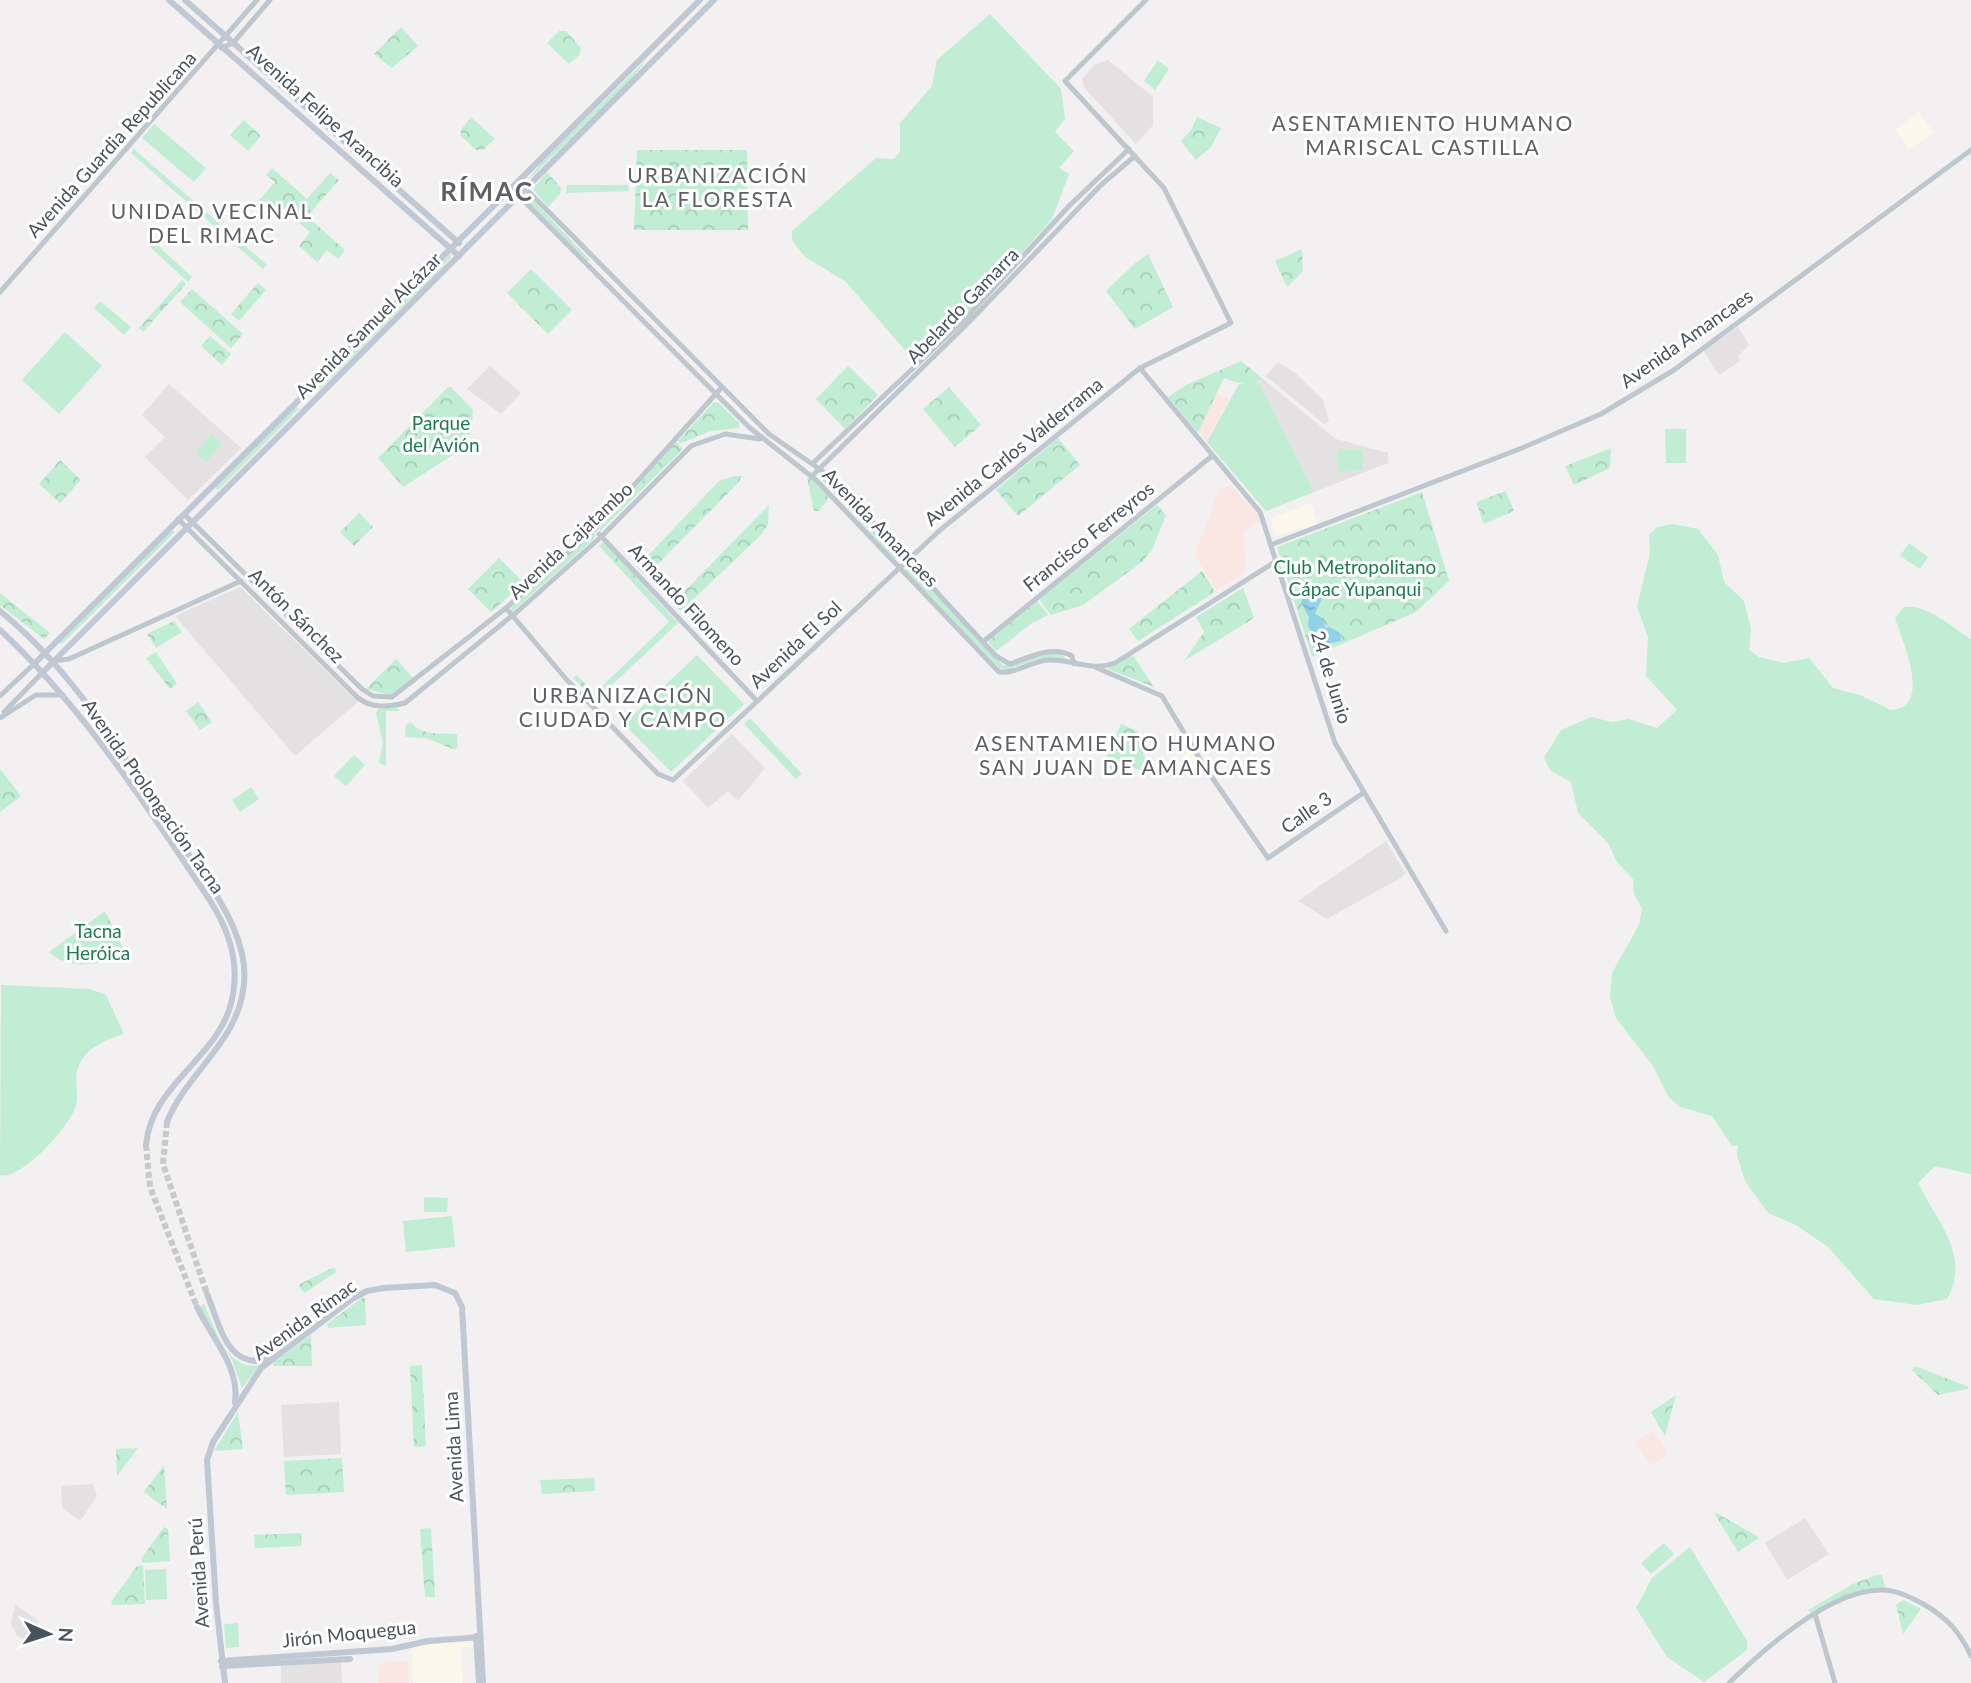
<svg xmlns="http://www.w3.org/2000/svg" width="1971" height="1683" font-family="Lato,sans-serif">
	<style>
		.commercial { fill: #fbf7eb }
		.education { fill: #e3e1e2 }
		.medical { fill: #fae6e3 }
		.grass { fill: #c1edd4 }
		.forest { fill: url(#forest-crowns) }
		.water { fill: url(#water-ripples) }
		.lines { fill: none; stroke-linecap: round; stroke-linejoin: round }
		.secondary-tunnel { stroke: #c8c9cb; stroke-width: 6; stroke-dasharray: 6 3; stroke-linecap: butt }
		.tertiary { stroke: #bfc7ce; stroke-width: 5 }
		.secondary { stroke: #bfc8d3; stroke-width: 6 }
		.labels { text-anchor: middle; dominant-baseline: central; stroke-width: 6; stroke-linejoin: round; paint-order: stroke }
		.street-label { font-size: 19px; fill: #49535d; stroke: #fff }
		.park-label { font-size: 19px; fill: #1c7b4f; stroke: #fff }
		.neighbourhood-label { font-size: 21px; letter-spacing: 2px; fill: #5d6065; stroke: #fff }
		.district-label { font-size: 26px; font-weight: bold; letter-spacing: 2px; fill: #5d6065; stroke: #fff }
	</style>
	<defs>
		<pattern id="forest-crowns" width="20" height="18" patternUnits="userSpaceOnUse" patternTransform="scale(1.75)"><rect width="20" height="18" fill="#c1edd4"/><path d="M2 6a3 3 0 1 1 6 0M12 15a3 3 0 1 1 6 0" fill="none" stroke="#a7cdb8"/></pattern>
		<pattern id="water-ripples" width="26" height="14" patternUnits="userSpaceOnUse" patternTransform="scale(1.75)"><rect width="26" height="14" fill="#91d2e8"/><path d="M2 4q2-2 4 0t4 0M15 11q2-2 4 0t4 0" fill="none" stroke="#78adbf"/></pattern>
	</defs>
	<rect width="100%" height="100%" fill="#f2f0f0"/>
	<!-- commercial -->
	<g class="commercial">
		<path d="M1919 112 1934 132 1909 150 1895 129Z"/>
		<path d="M1311 503 1318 524 1275 536 1271 518Z"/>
		<path d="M1190 748 1200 763 1180 775 1174 769Z"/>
		<path d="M473 1641V1647L461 1648 463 1683H413L411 1646Z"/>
	</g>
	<!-- education -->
	<g class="education">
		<path d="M1108 60 1153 97V125L1136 144 1084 87 1082 79 1094 65Z"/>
		<path d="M1738 327 1749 345 1738 356 1740 361 1719 375 1703 350Z"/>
		<path d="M1278 362 1295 373 1323 400 1329 421 1325 425 1266 376Z"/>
		<path d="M490 366 521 393 501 414 467 389Z"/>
		<path d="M1263 379 1336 439 1388 453V463L1314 492 1259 383Z"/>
		<path d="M169 384 241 448 188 500 145 457 165 437 142 415Z"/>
		<path d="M240 587 358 702 295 756 175 616Z"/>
		<path d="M732 734 765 768 738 801 728 791 708 808 683 781Z"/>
		<path d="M1386 841 1405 873 1402 877 1327 919 1298 901Z"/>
		<path d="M339 1402 341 1454 284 1457 281 1405Z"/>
		<path d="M93 1484 97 1496 80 1521 62 1507 61 1486Z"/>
		<path d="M1805 1518 1829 1554 1787 1580 1765 1543Z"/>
		<path d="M15 1604 39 1621 26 1640 17 1636 11 1624Z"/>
		<path d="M341 1661 342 1683H281V1664Z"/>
	</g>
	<!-- medical -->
	<g class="medical">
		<path d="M1216 393 1229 399 1206 442 1198 428Z"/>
		<path d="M1231 486 1257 513 1260 522 1244 531 1245 573 1216 590 1195 555 1220 488Z"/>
		<path d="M1653 1431 1668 1454 1650 1465 1635 1442Z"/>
		<path d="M408 1661 409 1683H379L378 1664Z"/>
	</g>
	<!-- grass -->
	<g class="grass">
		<path d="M990 14 1061 89 1065 119 1055 132 1074 151 1059 168 1069 174 1052 219 974 306 915 362 846 282 804 256 792 240V231L876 158 894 159 900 152V123L932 86 937 60Z"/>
		<path d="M647 59 629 82 526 182 543 160Z"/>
		<path d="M1158 60 1169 69 1155 90 1144 81Z"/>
		<path d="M154 124 206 168 194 182 142 138Z"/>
		<path d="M134 149 267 265 263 269 131 153Z"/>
		<path d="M567 185H628L629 191 566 193Z"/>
		<path d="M527 197H530L590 260 587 261 526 200Z"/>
		<path d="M450 254 451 257 435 275 319 390 317 388Z"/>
		<path d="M100 301 131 327 124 335 94 308Z"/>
		<path d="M65 332 102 366 59 414 22 380Z"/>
		<path d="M1253 383H1259L1314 492 1266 511 1207 442 1239 384Z"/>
		<path d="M296 406 299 409 218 490 215 487Z"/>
		<path d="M1665 429H1686V463H1666Z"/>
		<path d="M212 434 222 443 206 462 196 452Z"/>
		<path d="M1338 449 1363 450 1362 470 1338 472Z"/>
		<path d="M821 473 900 556 899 559H895L819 477Z"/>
		<path d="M1673 524 1698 529 1718 555 1724 582 1744 601 1751 629 1749 650 1759 657 1783 663 1809 658 1833 688 1860 695 1891 710C1934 708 1901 638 1895 618L1904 607C1928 604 1952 628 1971 639V1174L1935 1166 1918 1183C1938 1223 1971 1256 1947 1299L1917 1305 1874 1299 1828 1247 1796 1225 1768 1213 1745 1181 1737 1155 1738 1145 1732 1146 1712 1116 1680 1107 1669 1098 1653 1066 1616 1018 1610 997 1612 973 1639 925 1642 909 1634 894 1633 879 1617 862 1608 843 1578 813 1571 782 1551 771 1544 758 1561 730 1591 717 1612 722 1629 719 1657 728 1677 710 1646 676 1648 637 1637 607 1650 553 1649 535 1657 527Z"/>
		<path d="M172 530 175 532 62 644 59 642Z"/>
		<path d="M1909 543 1928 557 1920 569 1900 556Z"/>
		<path d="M907 565 1003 665H1012L1042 654H1062L1066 659 1041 658 1007 670 999 668 906 571Z"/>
		<path d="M697 655 744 704 671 772 624 724Z"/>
		<path d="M397 707 399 711H386V766L379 763 383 743 376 713 378 709Z"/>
		<path d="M750 718 802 774 796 779 744 724Z"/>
		<path d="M354 755 365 765 346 786 334 776Z"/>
		<path d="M251 787 259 799 240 812 232 800Z"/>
		<path d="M1 985 90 989 106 995 124 1034C107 1039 88 1047 80 1063 72 1078 80 1091 76 1105 71 1125 21 1181 0 1175Z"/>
		<path d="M424 1197 448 1198 447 1212H424Z"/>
		<path d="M452 1216 455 1247 406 1252 403 1221Z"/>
		<path d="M204 1304C215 1327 226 1372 260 1365L242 1388 232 1360 199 1308Z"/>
		<path d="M1664 1543 1674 1554 1651 1574 1641 1563Z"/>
		<path d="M1690 1547 1747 1641V1650L1704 1682 1667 1657 1636 1608 1652 1578Z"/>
		<path d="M166 1569 167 1599 146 1600 145 1570Z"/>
		<path d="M238 1623 239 1647 226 1648 224 1624Z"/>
	</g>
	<!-- forest -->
	<g class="forest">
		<path d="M401 27 418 46 392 68 374 54Z"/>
		<path d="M559 31H566L581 48 580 54 569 64 547 43Z"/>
		<path d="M471 117 495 139 483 150H476L461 136V130Z"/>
		<path d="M1197 117 1221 128 1211 147 1196 160 1181 141 1191 130Z"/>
		<path d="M244 120 261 136 248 151 230 135Z"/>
		<path d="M637 150H747L748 230H634Z"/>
		<path d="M272 168 307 199 330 173 339 180 310 213 309 218 345 250 338 259 327 250 317 262 299 246 310 232 279 205 267 219 254 206 275 182 266 175Z"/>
		<path d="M547 172 561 188 560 194 548 207 533 189Z"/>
		<path d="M154 242 192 277 188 282 150 247Z"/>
		<path d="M1302 249 1303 271 1287 287 1275 261Z"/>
		<path d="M1148 254 1173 307 1135 329 1106 291 1134 264Z"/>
		<path d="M531 269 572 310 548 334 507 293Z"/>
		<path d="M182 280 186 284 143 332 139 328Z"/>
		<path d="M258 283 266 290 239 321 231 314Z"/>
		<path d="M192 289 243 334 231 348 180 302Z"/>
		<path d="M210 336 231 354 222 365 201 346Z"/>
		<path d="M1241 361 1263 379C1253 388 1236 383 1224 378L1198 432 1196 431 1168 397 1186 385Z"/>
		<path d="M848 366 878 395 845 429 816 399Z"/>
		<path d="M448 387H451L473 410 472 430 462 449 403 487 378 458Z"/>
		<path d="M949 387 981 425 955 447 923 409Z"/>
		<path d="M714 402 719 403 739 423V428L711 431 681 443 678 441Z"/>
		<path d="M1058 438 1080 465 1018 516 996 490Z"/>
		<path d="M676 442 683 449 600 531V528Z"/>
		<path d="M1611 448 1610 468 1574 485 1565 466Z"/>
		<path d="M60 460 81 480 60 503 39 484Z"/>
		<path d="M735 476H742L738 483 646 576 637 567 719 481Z"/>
		<path d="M810 477 829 498 819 511H814L807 478Z"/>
		<path d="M1506 491 1514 511 1484 524 1476 502Z"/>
		<path d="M1422 492 1449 581 1416 612 1312 657 1277 547Z"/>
		<path d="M769 505 768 524 762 534 681 611 673 603Z"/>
		<path d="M1157 505 1166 515 1152 550 1142 562 1083 605 1051 615 1039 599Z"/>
		<path d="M359 513 373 527 354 546 340 532Z"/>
		<path d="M593 534 596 535 594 539 512 612 511 607Z"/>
		<path d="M604 542 678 623 596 700 573 678 576 675 595 693 669 622 599 546Z"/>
		<path d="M499 558 524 583 491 612 468 589Z"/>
		<path d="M1202 571 1215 592 1138 641 1129 629Z"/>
		<path d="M1243 588 1254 618 1184 661 1204 632 1196 617Z"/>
		<path d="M0 593 50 633 44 639 0 605Z"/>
		<path d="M1037 601 1048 615 1032 623 996 651 988 641Z"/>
		<path d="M174 621 182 632 156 648 147 634Z"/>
		<path d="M156 652 177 684 170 689 146 658Z"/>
		<path d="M1130 656 1134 657 1154 687 1107 669Z"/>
		<path d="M396 659 413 678 390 695 366 689Z"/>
		<path d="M198 702 212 722 200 730 186 711Z"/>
		<path d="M411 722C420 736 442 733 457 734L458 747 455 750 427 738 405 737 406 725Z"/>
		<path d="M1121 724 1137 731 1149 749 1143 754 1149 764 1143 771 1118 762 1113 771 1106 768V758Z"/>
		<path d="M0 769 21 796 0 812Z"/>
		<path d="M105 911 126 954C104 965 68 971 49 952Z"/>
		<path d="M334 1267 336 1272 304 1293 298 1285Z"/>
		<path d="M362 1298H365L366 1325 328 1328 327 1324Z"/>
		<path d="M311 1335 312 1366H273V1363Z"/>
		<path d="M422 1365 426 1446 414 1447 410 1366Z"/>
		<path d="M1915 1366 1969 1387 1968 1389 1938 1395 1912 1370Z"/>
		<path d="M1676 1395 1665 1436 1651 1412Z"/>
		<path d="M238 1412 243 1449 214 1451Z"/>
		<path d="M138 1448 117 1476 116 1449Z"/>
		<path d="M342 1458 344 1492 286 1495 284 1461Z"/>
		<path d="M164 1465 167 1509 144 1492Z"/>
		<path d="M594 1478 595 1491 542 1494 540 1480Z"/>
		<path d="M1713 1511 1757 1536 1759 1538 1738 1552Z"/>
		<path d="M164 1527 168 1529 170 1561 143 1563 141 1559Z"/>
		<path d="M431 1528 435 1597H425L420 1529Z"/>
		<path d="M301 1533 302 1546 255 1548 254 1535Z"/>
		<path d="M143 1565 145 1604 112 1605 111 1602 137 1566Z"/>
		<path d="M1877 1575H1882L1885 1587 1854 1592 1811 1613 1808 1610 1853 1584Z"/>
		<path d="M1903 1600 1921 1609 1903 1634 1896 1605Z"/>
	</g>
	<!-- water -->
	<path class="water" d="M1313 590 1323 596 1315 614 1324 619 1325 628 1329 627 1340 633 1341 641 1326 644 1321 638 1319 631 1312 633 1308 626 1309 617 1301 602 1304 593Z"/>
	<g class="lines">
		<!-- secondary-tunnel -->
		<g class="secondary-tunnel">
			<path d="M167 1122 163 1164 207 1294"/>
			<path d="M146 1145 150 1187 197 1307"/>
		</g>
		<!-- tertiary -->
		<g class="tertiary">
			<path d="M221 48 233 43 270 0"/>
			<path d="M519 182 769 434 828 475 996 656 1010 664C1030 657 1052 645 1072 656L1074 664"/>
			<path d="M512 189 750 428 816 480 999 672C1017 674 1031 661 1048 660 1073 659 1091 672 1115 663L1278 560"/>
			<path d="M0 292 257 0"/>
			<path d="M1140 368 1260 512 1335 743 1446 931"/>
			<path d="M813 463 965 319 1070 205 1129 149"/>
			<path d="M812 476 968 323 1101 185 1135 156"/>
			<path d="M184 514 362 689 373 696 392 697 506 608 594 530 722 387"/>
			<path d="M178 519 357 697C371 709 388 707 405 703L518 611 601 537 691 446 725 434 760 439"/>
			<path d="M599 534 757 701"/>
			<path d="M1273 544 1522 448 1601 414 1674 370 1971 150"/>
			<path d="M506 608 566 679 658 774 673 780 939 531 1140 368 1231 323 1164 188 1065 81 1146 0"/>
			<path d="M984 641 1212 456"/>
			<path d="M54 661 69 659 241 581"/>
			<path d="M1097 668 1162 696 1204 766 1268 858 1363 793"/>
			<path d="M0 696 35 663"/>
			<path d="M4 712 44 671"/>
			<path d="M0 718 36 695H63"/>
			<path d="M1815 1614 1835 1683"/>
			<path d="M1729 1683C1764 1649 1832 1588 1884 1590 1899 1591 1912 1598 1925 1605 1947 1618 1960 1632 1971 1656"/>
		</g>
		<!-- secondary -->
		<g class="secondary">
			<path d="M169 0 459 256"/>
			<path d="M185 0 459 243"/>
			<path d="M0 611C74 671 126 759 178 839 197 868 221 897 234 929 242 948 247 970 243 991 235 1044 186 1074 167 1122"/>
			<path d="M0 630C71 696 127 777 181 857 197 882 217 907 227 934 236 958 237 983 230 1007 214 1060 151 1086 146 1145"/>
			<path d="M35 663 700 0"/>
			<path d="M44 671 714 0"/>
			<path d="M207 1294C220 1325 227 1371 270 1359"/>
			<path d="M197 1307C212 1339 240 1366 235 1403"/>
			<path d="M476 1636 479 1683"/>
			<path d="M221 1661 392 1649 428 1641 480 1637"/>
			<path d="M222 1666 350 1659"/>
			<path d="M225 1683 216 1603 207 1460 213 1442 261 1368 352 1299 367 1291 384 1288 435 1285 455 1293 462 1307 483 1683"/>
		</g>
	</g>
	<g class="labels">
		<!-- street labels -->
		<g class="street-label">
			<text transform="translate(326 115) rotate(42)">Avenida Felipe Arancibia</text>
			<text transform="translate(111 144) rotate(-48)">Avenida Guardia Republicana</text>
			<text transform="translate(962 305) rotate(-46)">Abelardo Gamarra</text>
			<text transform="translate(368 325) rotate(-45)">Avenida Samuel Alcázar</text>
			<text transform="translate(1686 338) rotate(-35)">Avenida Amancaes</text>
			<text transform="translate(1013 451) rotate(-39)">Avenida Carlos Valderrama</text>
			<text transform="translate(881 527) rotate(46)">Avenida Amancaes</text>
			<text transform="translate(1088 536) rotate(-39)">Francisco Ferreyros</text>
			<text transform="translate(570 540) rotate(-43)">Avenida Cajatambo</text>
			<text transform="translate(687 604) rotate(47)">Armando Filomeno</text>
			<text transform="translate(297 615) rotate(45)">Antón Sánchez</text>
			<text transform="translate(795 644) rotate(-43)">Avenida El Sol</text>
			<text transform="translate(1332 677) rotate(73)">24 de Junio</text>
			<text transform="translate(154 796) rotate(55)">Avenida Prolongación Tacna</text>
			<text transform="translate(1306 812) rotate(-35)">Calle 3</text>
			<text transform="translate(304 1319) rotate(-36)">Avenida Rímac</text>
			<text transform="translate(453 1447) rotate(-93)">Avenida Lima</text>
			<text transform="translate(198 1573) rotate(-94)">Avenida Perú</text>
			<text transform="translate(349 1633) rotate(-6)">Jirón Moquegua</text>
		</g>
		<!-- park labels -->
		<g class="park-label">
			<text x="441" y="422">Parque<tspan x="441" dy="22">del Avión</tspan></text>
			<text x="1355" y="566">Club Metropolitano<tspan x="1355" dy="22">Cápac Yupanqui</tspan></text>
			<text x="98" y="930">Tacna<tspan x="98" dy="22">Heróica</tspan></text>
		</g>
		<!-- neighbourhood labels -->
		<g class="neighbourhood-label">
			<text x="1423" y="122">ASENTAMIENTO HUMANO<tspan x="1423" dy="24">MARISCAL CASTILLA</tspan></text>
			<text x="718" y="174">URBANIZACIÓN<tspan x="718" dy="24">LA FLORESTA</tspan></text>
			<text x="212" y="210">UNIDAD VECINAL<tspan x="212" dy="24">DEL RIMAC</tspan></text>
			<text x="623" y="694">URBANIZACIÓN<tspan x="623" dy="24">CIUDAD Y CAMPO</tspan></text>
			<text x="1126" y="742">ASENTAMIENTO HUMANO<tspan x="1126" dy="24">SAN JUAN DE AMANCAES</tspan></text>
		</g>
		<!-- district labels -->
		<g class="district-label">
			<text x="487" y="191">RÍMAC</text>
		</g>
	</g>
	<!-- north arrow -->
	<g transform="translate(49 1634) rotate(93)" stroke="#ffffff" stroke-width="5" paint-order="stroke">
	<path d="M0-5L12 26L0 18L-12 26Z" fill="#49535d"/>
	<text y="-10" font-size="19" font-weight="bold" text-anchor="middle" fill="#49535d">N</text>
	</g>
</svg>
